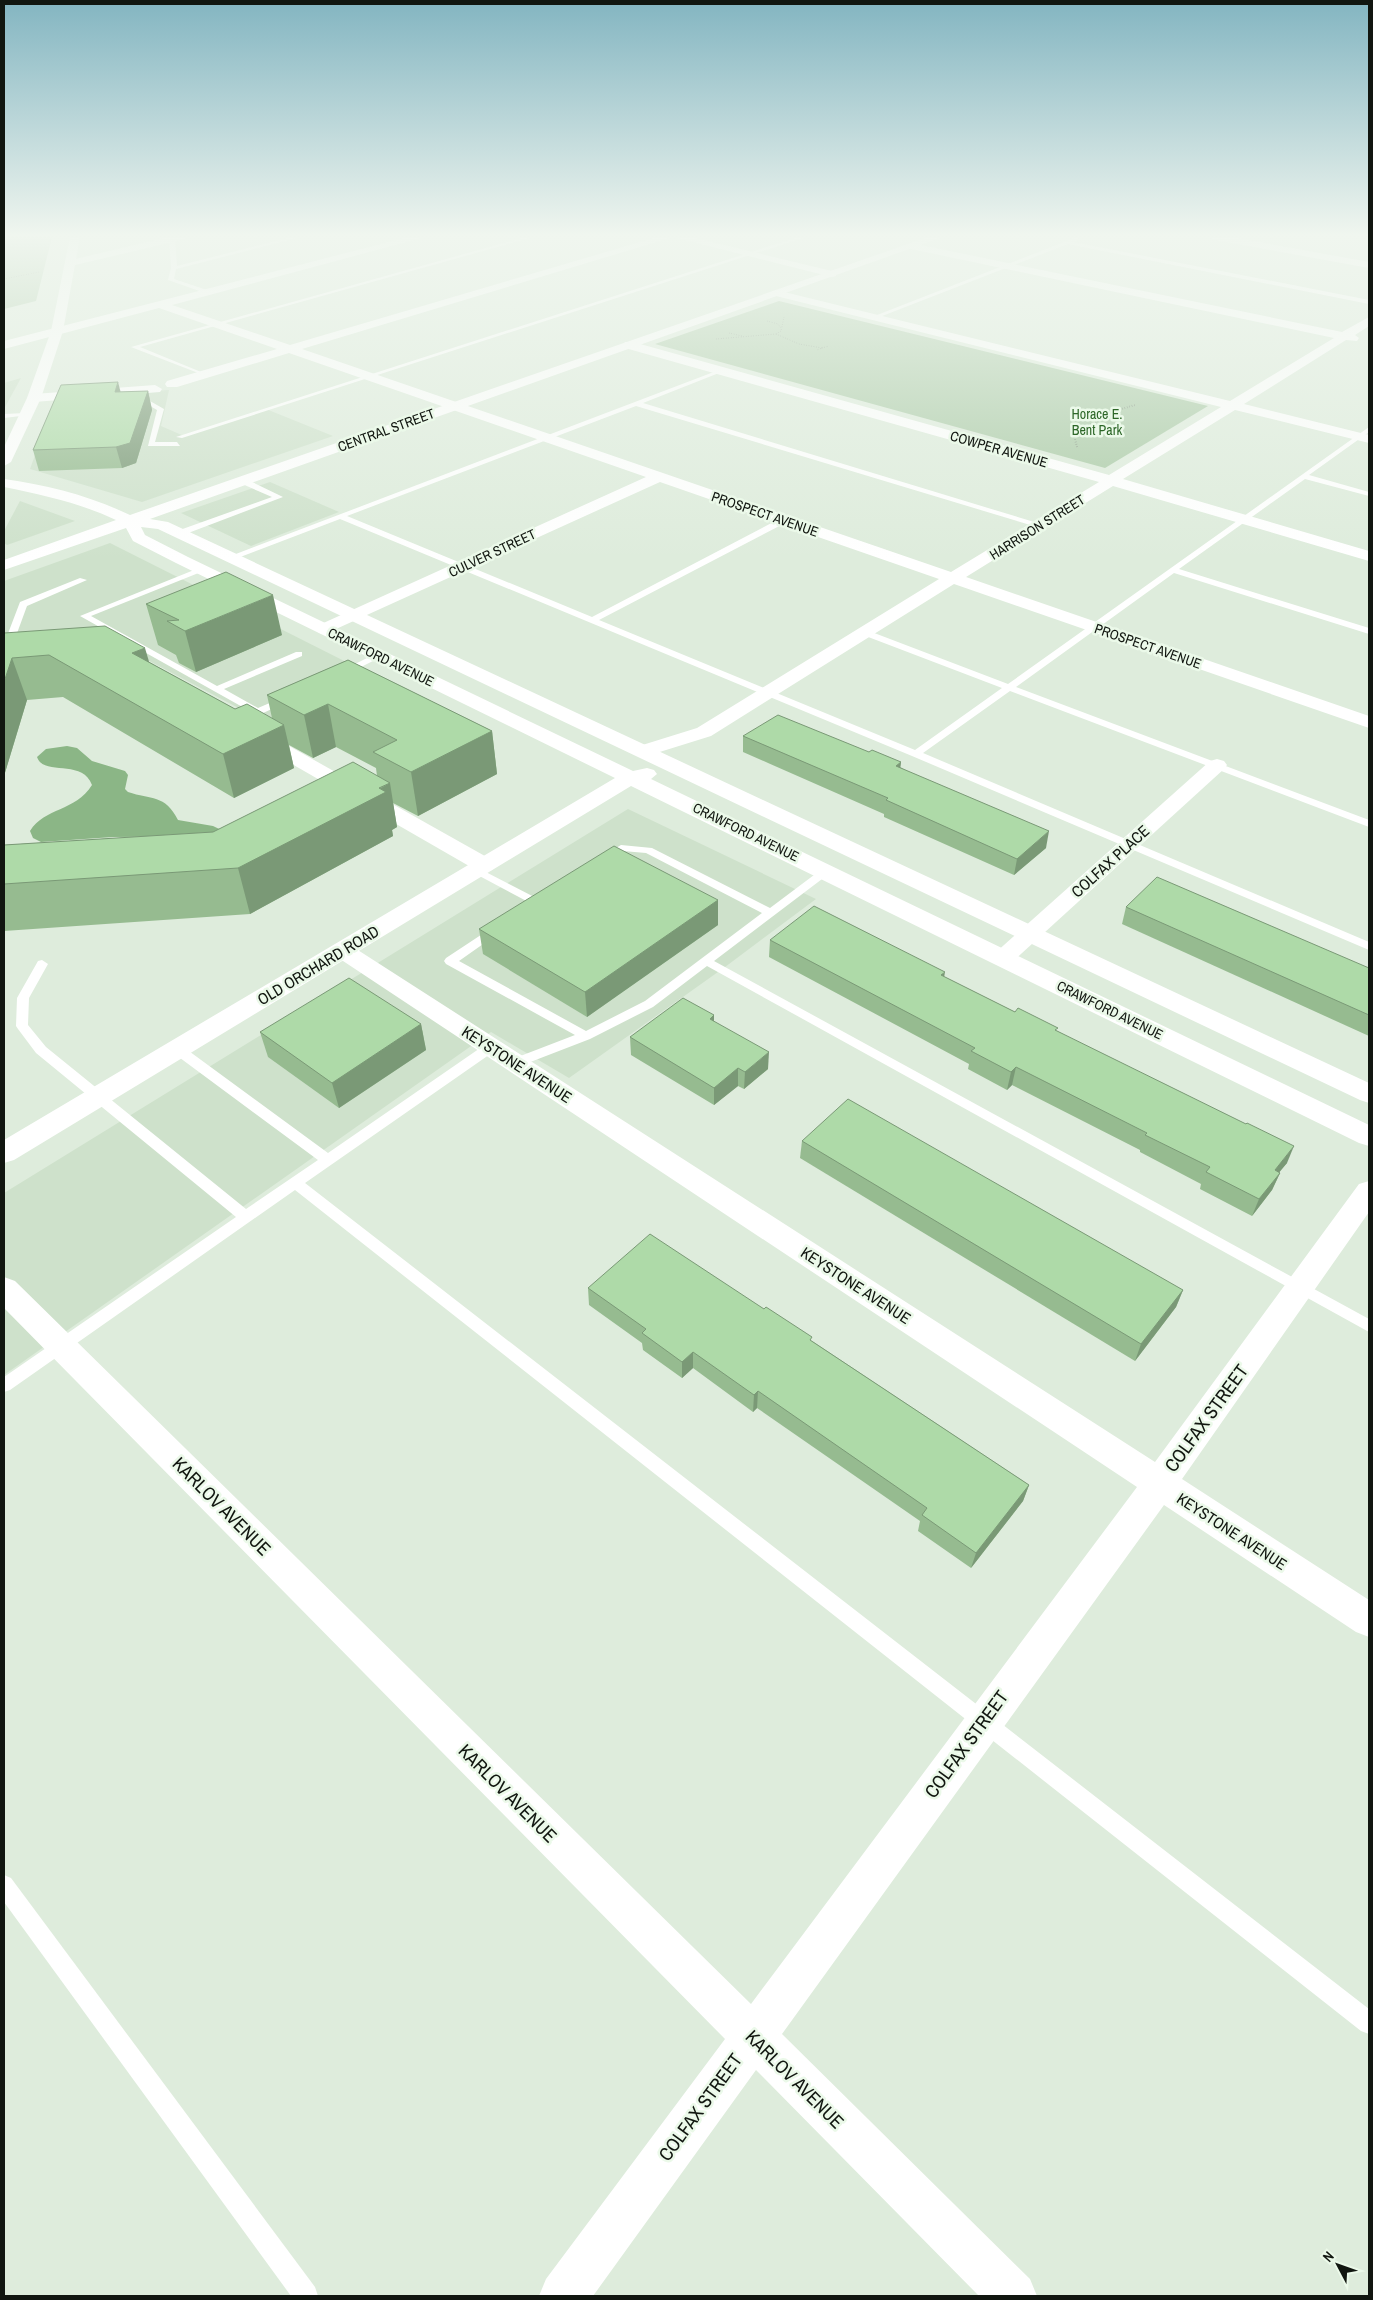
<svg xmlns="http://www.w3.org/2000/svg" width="1373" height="2300" font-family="'Archivo Narrow',sans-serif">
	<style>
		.built { fill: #cee1cb }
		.green { fill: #aacaa6 }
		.water { fill: #8bb686 }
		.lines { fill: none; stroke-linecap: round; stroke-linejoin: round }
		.path-far1 { stroke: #747e73; stroke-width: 1; stroke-dasharray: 0.5 2; stroke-linecap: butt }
		.path { stroke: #747e73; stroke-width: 2; stroke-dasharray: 0.5 2; stroke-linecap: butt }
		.lane { fill: #fff; fill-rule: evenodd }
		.street { fill: #fff; fill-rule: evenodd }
		.secondary { fill: #fff; fill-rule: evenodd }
		.wall { fill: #96bb90 }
		.shaded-wall { fill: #7a9976 }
		.building { fill: #aedaa8; stroke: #7a9976 }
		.labels { text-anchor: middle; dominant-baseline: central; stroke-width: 5; stroke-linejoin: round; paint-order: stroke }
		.far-park-label { font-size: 14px; fill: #2c6627; stroke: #ebf9e9 }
		.far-street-label { font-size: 14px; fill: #111610; stroke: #ebf9e9 }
		.street-label { font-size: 16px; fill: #111610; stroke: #ebf9e9 }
		.near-street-label { font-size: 19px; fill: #111610; stroke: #ebf9e9 }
	</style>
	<rect width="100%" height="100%" fill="#deecdc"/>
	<!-- built -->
	<g class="built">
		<path d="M21 378 4 409V383Z"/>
		<path d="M169 390 161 426 184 436 266 409 333 436 142 502 30 469 56 397Z"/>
		<path d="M270 482 339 512 251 546 181 513Z"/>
		<path d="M20 501 75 521 7 545 4 543V531Z"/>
		<path d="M110 543 372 675 269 724 117 644 4 654V581Z"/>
		<path d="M628 809 816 899 725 967 569 1078 491 1032 4 1375V1193Z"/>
	</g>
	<!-- green -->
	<g class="green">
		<path d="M4 237H52L36 301 4 309Z"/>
		<path d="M779 301 1208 406 1105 468 655 344Z"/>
	</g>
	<!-- water -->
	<path class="water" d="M67 746 77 748 92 761 125 771 128 775 125 789 128 792C151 800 165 794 178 820L213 826 234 836 113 837 41 842 33 838 30 831C45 807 75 812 92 785 82 758 44 777 37 757L46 749Z"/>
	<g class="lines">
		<!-- path-far1 -->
		<g class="path-far1">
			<path d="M4 279 39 272"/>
			<path d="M767 321 778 324 781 328"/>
			<path d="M729 333 742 336"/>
			<path d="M776 334 799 344 822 348 817 350"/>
			<path d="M716 339 776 334 781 331 784 317"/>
			<path d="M822 348 829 346"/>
		</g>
		<!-- path -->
		<path class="path" d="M1077 447 1074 435 1077 432 1118 410 1135 405"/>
		<!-- lane -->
		<g class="lane">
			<path d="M169 237H175L177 266 292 237H301L176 269 174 279 210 291 208 294 168 280 171 268Z"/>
			<path d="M525 237H533L140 347 206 374V376L131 347Z"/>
			<path d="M798 237H806L182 438 176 437Z"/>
			<path d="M1077 237 1079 240 1073 242 1369 300V304L1068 244 877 318 872 317Z"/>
			<path d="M719 370 724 371 643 403 1044 525 1037 527 636 406 347 516 592 617 781 518H787V522L599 620 915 750 1002 688 863 635V631H869L1008 684 1369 427V432L1309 475 1369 492V496L1305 479 1179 569 1369 628V634L1174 573 1016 687 1369 820V827L1010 691 923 753 1369 942V950L912 756 340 519 235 559 228 557Z"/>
			<path d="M139 389 142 391 143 397 164 409 155 442H177L180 446H148L157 410 138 399 136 391Z"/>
			<path d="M4 414 26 413 29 415 4 418Z"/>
			<path d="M240 479H246L283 497 183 535H177V531L272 497 240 483Z"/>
			<path d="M199 568 206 570 91 616 217 686 296 652H302V656L224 689 258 708 286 696 291 699 289 701 261 714H255L80 616Z"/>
			<path d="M80 578 87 580 27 606 9 655 4 658V644L20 602Z"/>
			<path d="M375 654 383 656 347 674 339 672Z"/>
			<path d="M621 845 652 848 770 908 822 869H830V873L714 961 1369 1319V1332L707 966 653 1007 590 1039 520 1066H510L509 1063 510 1060 575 1035 446 964 444 961 446 958 493 927H501L503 930 459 961 586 1031 645 1001 762 913 646 853 623 851 609 861H601V857Z"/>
			<path d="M476 867 542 901 544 903 542 905H534L472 872 470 870Z"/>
			<path d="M42 960 48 964 29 998 28 1025 46 1047 246 1209 318 1160 172 1052 171 1049 172 1046H182L328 1153 486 1044H496L497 1047 496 1050 305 1183 1369 2009V2034L1361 2031 295 1190 10 1390 4 1392V1377L236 1217 36 1053 18 1029 16 1026 17 998 38 961Z"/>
			<path d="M4 1875 11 1878 315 2287 318 2296H291L4 1902Z"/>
		</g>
		<!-- street -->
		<g class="street">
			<path d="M168 237H186L185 239 71 266 66 263 67 261Z"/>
			<path d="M408 237H425L172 305 290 345 657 237H691L836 272V276L832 277 673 237 302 349 951 572 1099 482 625 348 623 345 625 342H633L1109 475 1221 407 772 295 770 293 776 290 1230 401 1334 338 911 249 906 246 911 243 1342 332 1369 317V326L1355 335 1359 338 1357 341 1346 340 1244 404 1369 435V443L1235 410 1123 479 1369 551V561L1113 486 966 577 1369 716V728L954 584 711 736 650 755 643 757 636 755 633 751 636 747 697 728 939 579 660 482 325 634 319 633 316 629 319 625 646 477 289 353 177 387H167L165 384 167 381 277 349 159 308 4 349V341Z"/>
			<path d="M1210 237H1232L1369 262V268L1215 240Z"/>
			<path d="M155 385 162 389 160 392 34 402 27 398 34 394Z"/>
			<path d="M259 731 266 733 492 860 495 865 492 870 484 872 476 870 252 741 249 737 252 733Z"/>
			<path d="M1217 759 1224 761 1227 765 1224 769 1011 963 1003 965 995 963 991 958 995 953 1210 761Z"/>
			<path d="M342 943 350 945 1155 1462 1359 1184 1369 1181V1212L1182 1479 1369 1600V1637L1356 1632 1164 1505 782 2034 1030 2279 1037 2296H979L756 2070 593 2296H539L546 2279 725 2039 4 1308V1277L15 1281 751 2004 1137 1487 334 955 330 950 334 945Z"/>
		</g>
		<!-- secondary -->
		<g class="secondary">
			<path d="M70 237H80L63 331 41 398 11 462 4 466V447L27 398 51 331Z"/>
			<path d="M928 237H943L150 519 168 522 1369 1083V1103L1360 1100 158 529 141 527 145 535 188 557 633 771 647 768 654 770 657 774 651 779 1369 1125V1146L1359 1143 631 786 14 1160 4 1163V1140L615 778 176 563 133 541 126 528 4 570V560L116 520C80 503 43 495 4 487V479C48 485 90 496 130 515Z"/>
		</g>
	</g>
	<!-- wall -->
	<g class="wall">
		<path d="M148 391 152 410 136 463 122 468 39 471 33 450 121 392Z"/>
		<path d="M146 604 282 635 196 672 179 663 176 655 158 645Z"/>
		<path d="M4 633 149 662 235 709 272 718 267 695 348 660 492 731 497 774 418 816 393 803 397 827 392 830 393 836 250 914 4 931V845L213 832 377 776 376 768 336 747 313 758 289 745 294 768 234 798 63 697 27 700 4 776Z"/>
		<path d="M743 736 869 752 901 762 900 767 1046 848 1014 875 884 817V814L743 752Z"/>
		<path d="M718 900V925L587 1017 483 954 479 929Z"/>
		<path d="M1126 907 1369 968V1036L1122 924Z"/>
		<path d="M770 940 944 977 1015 1012 1057 1031 1287 1163 1279 1172 1280 1173 1272 1190 1252 1216 1200 1189 1201 1184 1140 1152V1150L1012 1085 1007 1090 968 1069 969 1064 769 957Z"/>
		<path d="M421 1024 426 1050 339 1108 268 1057 260 1032Z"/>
		<path d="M630 1037 768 1069 744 1089 738 1086 714 1105 631 1055Z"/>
		<path d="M802 1141 1183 1290 1176 1307 1135 1361 800 1158Z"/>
		<path d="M588 1288 812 1341 1029 1485 1023 1501 971 1568 918 1531 920 1521 757 1408 753 1412 693 1368 682 1378 643 1350 642 1343 589 1305Z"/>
	</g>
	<!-- shaded-wall -->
	<g class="shaded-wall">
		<path d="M118 382 123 401 115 392Z"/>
		<path d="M148 391 152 410 136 463 122 468 116 447Z"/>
		<path d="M273 595 282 635 196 672 185 631Z"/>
		<path d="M145 648 157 689 132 653Z"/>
		<path d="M12 658 27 700 4 776V682Z"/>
		<path d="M328 704 336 747 313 758 304 715Z"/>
		<path d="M284 725 294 768 234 798 223 754Z"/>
		<path d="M492 731 497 774 418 816 411 772Z"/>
		<path d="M901 762 899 778 896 766Z"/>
		<path d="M390 783 397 827 392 830 393 836 250 914 238 868Z"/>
		<path d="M1049 831 1046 848 1014 875 1017 859Z"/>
		<path d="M718 900V925L587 1017 585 992Z"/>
		<path d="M945 972 942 989 941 975Z"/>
		<path d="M714 1015V1032L710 1019Z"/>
		<path d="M421 1024 426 1050 339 1108 332 1083Z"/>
		<path d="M769 1052 768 1069 744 1089 745 1072Z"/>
		<path d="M1016 1067 1012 1085 1007 1090 1011 1072Z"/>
		<path d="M738 1068V1086L714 1105V1088Z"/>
		<path d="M1294 1146 1287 1163 1267 1187 1275 1170Z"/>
		<path d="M1280 1173 1272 1190 1252 1216 1259 1199Z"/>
		<path d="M1183 1290 1176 1307 1135 1361 1141 1344Z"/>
		<path d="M693 1352V1368L682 1378V1362Z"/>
		<path d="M758 1391 757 1408 753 1412 754 1395Z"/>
		<path d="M1029 1485 1023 1501 971 1568 976 1553Z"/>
	</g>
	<!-- building -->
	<g class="building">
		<path d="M118 382 115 392 148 391 130 443 116 447 33 450 61 385Z"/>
		<path d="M226 572 273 595 185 631 167 621 179 620 146 604Z"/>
		<path d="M105 626 145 648 132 653 235 709 247 704 284 725 223 754 49 655 12 658 4 682V633Z"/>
		<path d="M348 660 492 731 411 772 373 752 397 740 328 704 304 715 267 695Z"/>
		<path d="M778 715 869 752 872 750 901 762 896 766 1049 831 1017 859 886 800 888 798 743 736Z"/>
		<path d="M353 762 390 783 379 788 386 792 238 868 4 884V845L213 832Z"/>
		<path d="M614 846 718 900 585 992 479 929Z"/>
		<path d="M1157 877 1369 968V1015L1126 907Z"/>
		<path d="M814 906 945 972 941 975 1015 1012 1018 1008 1058 1028 1055 1030 1246 1124 1247 1123 1294 1146 1275 1170 1280 1173 1259 1199 1206 1172 1210 1167 1145 1135 1147 1133 1016 1067 1011 1072 971 1051 975 1048 770 940Z"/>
		<path d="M349 978 421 1024 332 1083 260 1032Z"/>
		<path d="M683 998 714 1015 710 1019 769 1052 745 1072 738 1068 714 1088 630 1037Z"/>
		<path d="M848 1099 1183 1290 1141 1344 802 1141Z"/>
		<path d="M650 1234 764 1309 766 1307 812 1337 810 1340 1029 1485 976 1553 922 1515 927 1508 758 1391 754 1395 693 1352 682 1362 642 1333 646 1329 588 1288Z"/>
	</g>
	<!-- sky -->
	<linearGradient id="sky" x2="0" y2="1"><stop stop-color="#83b5c1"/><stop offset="0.42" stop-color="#f0f6ef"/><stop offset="1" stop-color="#f0f6ef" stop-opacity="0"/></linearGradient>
	<rect width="1373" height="559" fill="url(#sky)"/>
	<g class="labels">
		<!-- far-park labels -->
		<g class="far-park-label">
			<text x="1097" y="414">Horace E.<tspan x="1097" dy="16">Bent Park</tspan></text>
		</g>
		<!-- far-street labels -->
		<g class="far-street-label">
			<text transform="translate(386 430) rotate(-20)">CENTRAL STREET</text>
			<text transform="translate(999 449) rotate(16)">COWPER AVENUE</text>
			<text transform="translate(765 514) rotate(19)">PROSPECT AVENUE</text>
			<text transform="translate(1037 527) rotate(-32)">HARRISON STREET</text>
			<text transform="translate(492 553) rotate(-25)">CULVER STREET</text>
			<text transform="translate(1148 646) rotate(19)">PROSPECT AVENUE</text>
			<text transform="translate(381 657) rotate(26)">CRAWFORD AVENUE</text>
			<text transform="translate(746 832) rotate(26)">CRAWFORD AVENUE</text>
			<text transform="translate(1110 1010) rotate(26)">CRAWFORD AVENUE</text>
		</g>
		<!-- street labels -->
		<g class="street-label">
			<text transform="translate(1110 861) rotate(-42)">COLFAX PLACE</text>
			<text transform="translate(318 965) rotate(-31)">OLD ORCHARD ROAD</text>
			<text transform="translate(517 1064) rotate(33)">KEYSTONE AVENUE</text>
			<text transform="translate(856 1285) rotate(33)">KEYSTONE AVENUE</text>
			<text transform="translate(1232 1531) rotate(33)">KEYSTONE AVENUE</text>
		</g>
		<!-- near-street labels -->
		<g class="near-street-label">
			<text transform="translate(1206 1418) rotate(-54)">COLFAX STREET</text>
			<text transform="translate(222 1506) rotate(45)">KARLOV AVENUE</text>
			<text transform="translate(966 1744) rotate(-54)">COLFAX STREET</text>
			<text transform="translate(508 1793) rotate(45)">KARLOV AVENUE</text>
			<text transform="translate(795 2079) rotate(45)">KARLOV AVENUE</text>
			<text transform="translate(700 2107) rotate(-54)">COLFAX STREET</text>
		</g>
	</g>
	<!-- border -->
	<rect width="1373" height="2300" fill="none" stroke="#111610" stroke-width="10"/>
	<!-- north arrow -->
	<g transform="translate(1338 2265) rotate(311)" stroke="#ebf9e9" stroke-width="4" paint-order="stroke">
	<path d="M0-4L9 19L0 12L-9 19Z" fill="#111610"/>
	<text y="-8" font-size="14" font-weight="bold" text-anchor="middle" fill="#111610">N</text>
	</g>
</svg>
